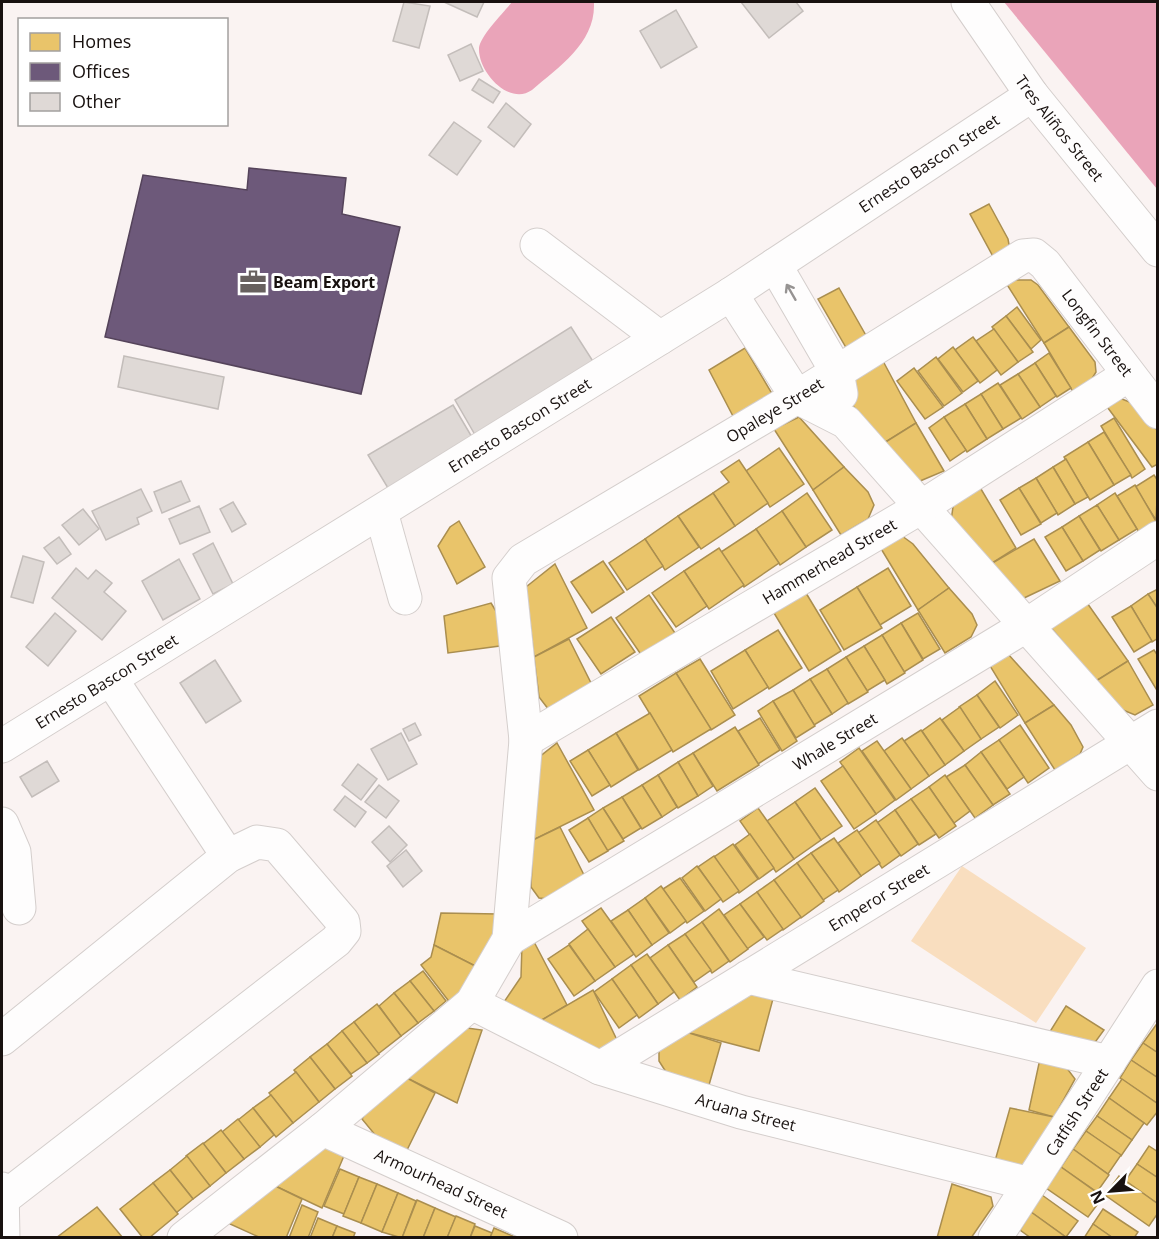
<svg xmlns="http://www.w3.org/2000/svg" width="1159" height="1239" font-family="'Open Sans',sans-serif">
	<style>
		.green { fill: #f9debf }
		.water { fill: #eaa4b9 }
		.homes { fill: #e9c46a; stroke: #aa8e4f; stroke-width: 1.5 }
		.offices { fill: #6d597a; stroke: #54435a; stroke-width: 1.5 }
		.building { fill: #dfd9d6; stroke: #c3bdba; stroke-width: 1.5 }
		.lines { fill: none; stroke-linecap: round; stroke-linejoin: round }
		.minor-casing { stroke: #d4cecc; stroke-width: 35 }
		.minor { stroke: #fefdfd; stroke-width: 33 }
		.oneway { stroke: #969392 }
		.labels { text-anchor: middle; dominant-baseline: central; stroke-width: 6; stroke-linejoin: round; paint-order: stroke }
		.street-label { font-size: 16px; fill: #18110f; stroke: #fff }
		.poi-label { font-size: 16px; font-weight: bold; fill: #18110f; stroke: #fff; text-anchor: start }
	</style>
	<rect width="100%" height="100%" fill="#faf3f2"/>
	<!-- green -->
	<path class="green" d="M962 866 1086 948 1036 1023 911 941Z"/>
	<!-- water -->
	<g class="water">
		<path d="M512 2H594V4C595 43 559 67 532 90 509 106 478 72 479 48 480 36 504 12 512 2Z"/>
		<path d="M1004 2H1157V189Z"/>
	</g>
	<!-- homes -->
	<g class="homes">
		<path d="M989 204 1008 239 1010 250 996 262 970 214Z"/>
		<path d="M1011 280H1031L1038 285 1069 327 1044 343 1006 283Z"/>
		<path d="M839 288 868 339 848 351 818 299Z"/>
		<path d="M1017 307 1041 340 1031 349 1006 316Z"/>
		<path d="M1006 316 1033 352 1018 362 992 327Z"/>
		<path d="M1069 327 1095 362 1096 372 1090 382 1073 392 1044 343Z"/>
		<path d="M994 329 1018 362 1001 375 976 341Z"/>
		<path d="M973 337 997 370 980 383 955 350Z"/>
		<path d="M953 347 978 381 963 392 938 359Z"/>
		<path d="M745 348 774 397 735 420 709 370Z"/>
		<path d="M1049 353 1071 388 1057 397 1035 363Z"/>
		<path d="M936 357 962 393 944 406 918 371Z"/>
		<path d="M883 361 916 423 884 443 848 400V385Z"/>
		<path d="M1035 363 1056 396 1040 407 1018 374Z"/>
		<path d="M914 368 943 407 925 419 897 381Z"/>
		<path d="M1018 374 1040 407 1022 419 1000 385Z"/>
		<path d="M998 383 1021 418 1003 429 981 394Z"/>
		<path d="M981 394 1003 429 987 439 965 404Z"/>
		<path d="M1111 399H1122L1142 407 1158 432V464L1152 467 1105 404Z"/>
		<path d="M965 404 987 439 967 452 944 417Z"/>
		<path d="M799 417 844 467 813 490 774 429Z"/>
		<path d="M944 417 966 450 950 461 929 428Z"/>
		<path d="M1114 418 1145 469 1132 478 1101 426Z"/>
		<path d="M916 423 944 471 920 481 884 443Z"/>
		<path d="M1104 432 1131 475 1114 485 1088 442Z"/>
		<path d="M1088 442 1114 485 1090 500 1064 457Z"/>
		<path d="M779 448 804 484 770 507 746 471Z"/>
		<path d="M1066 459 1088 497 1075 504 1053 467Z"/>
		<path d="M739 460 768 503 735 526 713 493 729 482 721 472Z"/>
		<path d="M844 467 868 492 874 505 868 519 841 535 813 490Z"/>
		<path d="M1053 467 1075 504 1058 515 1036 478Z"/>
		<path d="M1154 475 1158 481 1156 520 1135 487Z"/>
		<path d="M1036 478 1057 513 1041 523 1019 488Z"/>
		<path d="M978 484 1016 548 989 565 951 521 954 500Z"/>
		<path d="M1135 485 1157 523 1140 534 1117 496Z"/>
		<path d="M1019 488 1041 524 1021 535 1000 500Z"/>
		<path d="M713 493 735 526 701 549 678 516Z"/>
		<path d="M807 493 832 530 806 547 782 511Z"/>
		<path d="M1115 493 1137 529 1119 540 1097 505Z"/>
		<path d="M1097 505 1119 540 1101 551 1079 516Z"/>
		<path d="M782 511 806 547 780 565 756 529Z"/>
		<path d="M678 516 699 547 665 570 645 539Z"/>
		<path d="M1079 516 1100 550 1083 561 1062 527Z"/>
		<path d="M459 521 485 567 457 584 438 546 450 527Z"/>
		<path d="M1062 527 1083 561 1066 571 1045 537Z"/>
		<path d="M756 529 779 563 744 587 721 552Z"/>
		<path d="M898 533 913 544 949 588 918 610 877 542Z"/>
		<path d="M645 539 663 566 627 590 609 563Z"/>
		<path d="M1034 539 1060 581 1024 598 989 565Z"/>
		<path d="M719 548 744 585 709 609 684 571Z"/>
		<path d="M603 561 624 592 592 613 571 582Z"/>
		<path d="M555 564 587 628 534 657 526 587Z"/>
		<path d="M888 568 911 606 880 625 857 587Z"/>
		<path d="M684 571 707 606 676 627 652 593Z"/>
		<path d="M857 587 882 628 844 650 820 610Z"/>
		<path d="M949 588 972 614 977 625 971 637 945 653 918 610Z"/>
		<path d="M1158 589V609L1148 594Z"/>
		<path d="M806 593 841 651 809 671 774 613Z"/>
		<path d="M1148 594 1158 609V638L1152 642 1131 606Z"/>
		<path d="M649 595 675 633 642 656 616 618Z"/>
		<path d="M1085 600 1128 661 1096 681 1052 629 1054 620Z"/>
		<path d="M491 603 508 631 507 645 448 653 444 616Z"/>
		<path d="M1131 606 1152 641 1134 652 1112 617Z"/>
		<path d="M918 613 940 649 923 659 901 623Z"/>
		<path d="M611 617 635 652 601 674 577 639Z"/>
		<path d="M901 623 923 660 904 672 882 635Z"/>
		<path d="M778 630 802 668 769 689 745 650Z"/>
		<path d="M882 635 905 673 887 684 864 646Z"/>
		<path d="M569 639 594 689 549 710 539 697 534 657Z"/>
		<path d="M864 646 885 680 867 691 846 657Z"/>
		<path d="M745 650 768 687 733 709 711 671Z"/>
		<path d="M1154 650 1158 656V692L1138 659Z"/>
		<path d="M1008 654 1054 705 1025 723 987 661Z"/>
		<path d="M846 657 868 692 848 704 827 669Z"/>
		<path d="M700 659 735 715 711 730 676 673Z"/>
		<path d="M1128 661 1153 705 1135 715 1123 710 1096 681Z"/>
		<path d="M827 669 848 703 832 714 810 679Z"/>
		<path d="M676 673 711 729 673 752 639 696Z"/>
		<path d="M810 679 832 714 814 725 793 690Z"/>
		<path d="M995 681 1018 715 1000 728 977 695Z"/>
		<path d="M793 690 815 726 796 738 773 701Z"/>
		<path d="M977 695 999 727 981 739 959 707Z"/>
		<path d="M773 701 797 741 782 751 758 711Z"/>
		<path d="M1054 705 1071 725 1083 747 1080 754 1055 770 1025 723Z"/>
		<path d="M960 707 981 739 964 751 942 720Z"/>
		<path d="M650 713 672 750 639 770 616 733Z"/>
		<path d="M760 718 780 750 758 764 738 731Z"/>
		<path d="M940 718 964 751 945 765 922 731Z"/>
		<path d="M1020 725 1049 768 1028 783 999 740Z"/>
		<path d="M735 727 759 765 717 791 693 753Z"/>
		<path d="M921 730 945 765 929 776 904 741Z"/>
		<path d="M616 733 638 770 611 787 588 750Z"/>
		<path d="M902 738 929 776 911 789 884 751Z"/>
		<path d="M999 740 1024 777 1007 789 981 752Z"/>
		<path d="M877 741 911 789 896 800 862 751Z"/>
		<path d="M557 743 594 810 533 840 538 758Z"/>
		<path d="M859 748 895 800 876 814 840 762Z"/>
		<path d="M588 750 610 785 592 796 570 761Z"/>
		<path d="M981 752 1010 794 993 805 965 765Z"/>
		<path d="M693 753 713 786 698 796 678 762Z"/>
		<path d="M678 762 698 796 678 808 658 775Z"/>
		<path d="M965 765 993 805 975 818 946 777Z"/>
		<path d="M843 766 876 814 854 829 821 781Z"/>
		<path d="M658 775 677 807 662 817 642 785Z"/>
		<path d="M945 775 970 811 954 823 929 787Z"/>
		<path d="M642 785 662 817 642 829 622 797Z"/>
		<path d="M929 787 956 826 939 838 911 799Z"/>
		<path d="M815 788 842 826 821 840 795 802Z"/>
		<path d="M622 797 641 828 623 839 603 808Z"/>
		<path d="M911 799 936 834 919 845 895 810Z"/>
		<path d="M795 802 821 840 794 859 767 821Z"/>
		<path d="M603 808 624 841 607 851 588 818Z"/>
		<path d="M758 808 794 859 776 872 740 821Z"/>
		<path d="M895 810 918 844 901 856 877 823Z"/>
		<path d="M588 818 608 851 589 862 569 830Z"/>
		<path d="M876 820 900 855 882 868 858 833Z"/>
		<path d="M560 827 585 877 549 899 539 898 531 887 533 840Z"/>
		<path d="M857 830 880 863 861 876 838 843Z"/>
		<path d="M750 834 774 868 759 879 735 845Z"/>
		<path d="M834 838 861 876 839 892 811 853Z"/>
		<path d="M733 844 758 879 739 893 714 857Z"/>
		<path d="M811 853 838 890 823 900 797 863Z"/>
		<path d="M714 856 739 891 723 902 698 867Z"/>
		<path d="M797 863 824 901 801 918 774 880Z"/>
		<path d="M697 866 721 899 705 911 682 878Z"/>
		<path d="M680 878 704 911 687 923 663 889Z"/>
		<path d="M774 880 801 917 783 930 757 892Z"/>
		<path d="M661 886 686 921 670 933 645 898Z"/>
		<path d="M757 892 783 929 767 940 740 904Z"/>
		<path d="M645 898 669 933 652 945 628 910Z"/>
		<path d="M740 904 764 937 747 949 724 915Z"/>
		<path d="M601 908 634 954 615 967 582 921Z"/>
		<path d="M719 909 748 949 730 962 702 922Z"/>
		<path d="M628 910 652 945 636 957 611 921Z"/>
		<path d="M441 913 498 914 497 936 483 970 434 945Z"/>
		<path d="M702 922 729 961 712 973 685 934Z"/>
		<path d="M588 929 615 967 595 981 569 944Z"/>
		<path d="M685 934 711 970 694 982 668 945Z"/>
		<path d="M532 938 567 1005 535 1024 504 1002 521 977 522 944Z"/>
		<path d="M434 945 483 970 451 1004 421 965 431 957Z"/>
		<path d="M569 945 595 981 574 996 548 959Z"/>
		<path d="M668 945 697 987 680 1000 650 958Z"/>
		<path d="M647 954 674 992 658 1004 631 965Z"/>
		<path d="M631 965 658 1004 639 1018 612 979Z"/>
		<path d="M423 971 446 1001 434 1011 410 981Z"/>
		<path d="M612 979 637 1015 619 1028 594 992Z"/>
		<path d="M410 981 434 1011 418 1023 394 993Z"/>
		<path d="M751 987 774 995 759 1051 686 1032Z"/>
		<path d="M593 990 617 1040 595 1054 535 1024Z"/>
		<path d="M394 993 418 1023 401 1036 379 1006Z"/>
		<path d="M377 1004 401 1036 378 1054 354 1022Z"/>
		<path d="M1066 1006 1104 1030 1096 1041 1085 1047 1046 1038Z"/>
		<path d="M354 1022 379 1054 367 1063 342 1031Z"/>
		<path d="M1156 1025 1158 1026V1053L1143 1043Z"/>
		<path d="M467 1028 482 1030 457 1103 405 1077Z"/>
		<path d="M342 1031 367 1063 351 1074 327 1044Z"/>
		<path d="M686 1032 721 1043 709 1085 666 1072 659 1061V1051Z"/>
		<path d="M1143 1043 1158 1053V1078L1131 1060Z"/>
		<path d="M327 1044 352 1076 335 1089 310 1057Z"/>
		<path d="M1041 1054 1066 1067 1075 1079 1054 1117 1029 1110Z"/>
		<path d="M310 1057 335 1089 319 1102 294 1070Z"/>
		<path d="M1131 1060 1158 1078V1104L1120 1078Z"/>
		<path d="M296 1072 319 1102 293 1123 269 1093Z"/>
		<path d="M405 1077 435 1093 407 1150 376 1136 362 1119 369 1107Z"/>
		<path d="M1122 1079 1158 1104V1111L1147 1125 1109 1098Z"/>
		<path d="M271 1095 293 1123 276 1137 253 1108Z"/>
		<path d="M1109 1098 1144 1123 1132 1140 1097 1116Z"/>
		<path d="M253 1108 274 1135 260 1147 238 1120Z"/>
		<path d="M1010 1108 1054 1117 1029 1161 1020 1167 995 1161Z"/>
		<path d="M1097 1116 1132 1140 1121 1156 1086 1131Z"/>
		<path d="M238 1119 260 1147 244 1159 222 1132Z"/>
		<path d="M221 1130 244 1159 226 1173 203 1144Z"/>
		<path d="M1086 1131 1121 1155 1108 1174 1073 1149Z"/>
		<path d="M323 1142 346 1151 322 1208 267 1182Z"/>
		<path d="M203 1143 226 1173 210 1186 186 1156Z"/>
		<path d="M1149 1146 1158 1152V1178L1137 1164Z"/>
		<path d="M1073 1149 1109 1175 1097 1192 1061 1167Z"/>
		<path d="M187 1156 210 1186 193 1199 170 1170Z"/>
		<path d="M1137 1164 1158 1178V1204L1125 1181Z"/>
		<path d="M1061 1167 1103 1197 1088 1217 1046 1188Z"/>
		<path d="M340 1169 359 1177 344 1214 324 1206Z"/>
		<path d="M170 1170 193 1199 176 1213 153 1183Z"/>
		<path d="M1119 1176 1158 1204V1213L1149 1226 1105 1195Z"/>
		<path d="M359 1177 377 1184 361 1223 343 1216Z"/>
		<path d="M267 1182 302 1199 286 1238H261L230 1224 227 1217Z"/>
		<path d="M153 1183 178 1214 149 1238H143L120 1209Z"/>
		<path d="M377 1184 398 1193 382 1232 361 1223Z"/>
		<path d="M952 1184 991 1197 993 1206 971 1238H937Z"/>
		<path d="M398 1193 416 1201 402 1238 382 1232Z"/>
		<path d="M1042 1195 1078 1221 1066 1237 1031 1212Z"/>
		<path d="M417 1200 435 1208 423 1238H402Z"/>
		<path d="M302 1205 318 1212 308 1238H289Z"/>
		<path d="M97 1207 123 1238H56Z"/>
		<path d="M435 1208 456 1217 447 1238H423Z"/>
		<path d="M1103 1209 1138 1232 1134 1238H1113L1093 1224Z"/>
		<path d="M1031 1212 1067 1238H1031L1020 1230Z"/>
		<path d="M456 1216 475 1224 470 1238H447Z"/>
		<path d="M318 1218 337 1226 332 1238H310Z"/>
		<path d="M1093 1224 1113 1238H1084Z"/>
		<path d="M337 1226 355 1233 353 1238H332Z"/>
		<path d="M475 1226 492 1233 490 1238H470Z"/>
		<path d="M494 1228 515 1237V1238H490Z"/>
	</g>
	<!-- offices -->
	<path class="offices" d="M249 168 346 178 342 214 400 227 361 394 105 337 143 175 247 190Z"/>
	<!-- building -->
	<g class="building">
		<path d="M404 2 430 6 419 48 393 41Z"/>
		<path d="M444 2H484L477 17Z"/>
		<path d="M741 2H796L803 11 769 38Z"/>
		<path d="M676 10 697 47 661 68 640 31Z"/>
		<path d="M471 44 483 71 460 81 448 55Z"/>
		<path d="M479 79 500 92 493 103 472 90Z"/>
		<path d="M506 103 531 124 514 147 488 127Z"/>
		<path d="M454 122 481 141 457 175 429 155Z"/>
		<path d="M571 327 596 366 478 440 455 400Z"/>
		<path d="M124 356 224 377 218 409 118 387Z"/>
		<path d="M453 405 476 444 391 493 368 455Z"/>
		<path d="M181 481 190 501 162 513 154 492Z"/>
		<path d="M141 489 152 511 137 518 139 524 106 540 92 511Z"/>
		<path d="M233 502 246 524 232 532 220 509Z"/>
		<path d="M199 506 210 532 180 544 169 519Z"/>
		<path d="M83 509 99 529 79 545 62 525Z"/>
		<path d="M59 537 71 554 57 564 44 548Z"/>
		<path d="M213 543 233 584 213 594 193 554Z"/>
		<path d="M23 556 44 562 33 603 11 597Z"/>
		<path d="M179 559 200 599 163 620 142 581Z"/>
		<path d="M76 568 88 579 96 570 112 583 104 592 126 611 102 640 52 598Z"/>
		<path d="M55 613 76 631 48 666 26 647Z"/>
		<path d="M215 660 241 701 206 723 180 683Z"/>
		<path d="M415 723 421 735 409 741 403 729Z"/>
		<path d="M401 733 417 764 388 780 371 749Z"/>
		<path d="M47 761 59 781 32 797 20 777Z"/>
		<path d="M358 764 377 779 361 800 342 785Z"/>
		<path d="M379 785 399 801 386 818 365 802Z"/>
		<path d="M345 796 366 812 355 827 334 810Z"/>
		<path d="M389 826 407 845 390 862 372 842Z"/>
		<path d="M406 850 422 871 403 887 387 866Z"/>
	</g>
	<g class="lines">
		<defs>
			<g id="minor">
				<path id="s1" d="M968 2 1032 95 1158 250"/>
				<path d="M537 245 660 338"/>
				<path d="M775 265 837 372 841 394"/>
				<path d="M731 294 797 397 846 422 1158 774"/>
				<path d="M381 512 405 598"/>
				<path d="M111 679 228 856"/>
				<path id="s2" d="M526 740 923 506 1128 375"/>
				<path id="s3" d="M2 746 731 294 1032 95"/>
				<path d="M2 824 14 852 19 908"/>
				<path id="s4" d="M509 939 1027 625 1158 538"/>
				<path d="M748 977 1109 1062"/>
				<path id="s5" d="M472 1003 600 1068 741 1112 1030 1184"/>
				<path d="M2 1039 228 856 257 842 277 845 343 922 344 931 336 941 4 1198"/>
				<path id="s6" d="M600 1068 1158 726"/>
				<path id="s7" d="M323 1129 561 1238"/>
				<path d="M2 1189 3 1238"/>
				<path id="s8" d="M184 1238 323 1129 472 1003 509 939 526 740 509 578 523 560 797 397 1023 256 1034 255 1045 264 1158 412"/>
				<path id="s9" d="M995 1238 1158 986"/>
			</g>
		</defs>
		<!-- minor casing -->
		<use href="#minor" class="minor-casing"/>
		<!-- minor -->
		<use href="#minor" class="minor"/>
	</g>
	<!-- one-way arrows -->
	<defs><path id="oneway-shaft" d="M-6 0H5M1.5-3L5.5 0L1.5 3" fill="none" stroke-width="1.6" stroke-linecap="round" stroke-linejoin="round" transform="scale(1.5)"/></defs>
	<use class="oneway" href="#oneway-shaft" transform="translate(791 292) rotate(-120)"/>
	<!-- icons -->
	<defs>
		<symbol id="office-bare" viewBox="-9 -9 18 18"><path d="M-6-3h4V-5.5h4V-3h4V5H-6ZM-1-4.5V-3h2v-1.5ZM-6 0V1H6V0Z" fill="#67605e" stroke="#fff" stroke-width="2.5" paint-order="stroke"/></symbol>
	</defs>
	<g fill-rule="evenodd">
		<use href="#office-bare" x="234" y="263" width="38" height="38"/>
	</g>
	<g class="labels">
		<!-- street labels -->
		<g class="street-label">
			<text stroke="none"><textPath href="#s1" startOffset="156">Tres Aliños Street</textPath></text>
			<text stroke="none"><textPath href="#s3" startOffset="1095">Ernesto Bascon Street</textPath></text>
			<text stroke="none"><textPath href="#s8" startOffset="1528">Longfin Street</textPath></text>
			<text stroke="none"><textPath href="#s8" startOffset="1124">Opaleye Street</textPath></text>
			<text stroke="none"><textPath href="#s3" startOffset="609">Ernesto Bascon Street</textPath></text>
			<text stroke="none"><textPath href="#s2" startOffset="352">Hammerhead Street</textPath></text>
			<text stroke="none"><textPath href="#s3" startOffset="123">Ernesto Bascon Street</textPath></text>
			<text stroke="none"><textPath href="#s4" startOffset="381">Whale Street</textPath></text>
			<text stroke="none"><textPath href="#s6" startOffset="327">Emperor Street</textPath></text>
			<text stroke="none"><textPath href="#s5" startOffset="296">Aruana Street</textPath></text>
			<text stroke="none"><textPath href="#s9" startOffset="150">Catfish Street</textPath></text>
			<text stroke="none"><textPath href="#s7" startOffset="130">Armourhead Street</textPath></text>
		</g>
		<!-- poi labels -->
		<g class="poi-label">
			<text x="273" y="282">Beam Export</text>
		</g>
	</g>
	<!-- border -->
	<rect width="1159" height="1239" fill="none" stroke="#18110f" stroke-width="6"/>
	<!-- legend -->
	<rect x="18" y="18" width="210" height="108" fill="#ffffff" stroke="#a3a09f" stroke-width="1.5"/>
	<rect x="30" y="33" width="30" height="18" fill="#e9c46a" stroke="#a3a09f" stroke-width="1.5"/>
	<text x="72" y="48" font-size="18" fill="#18110f">Homes</text>
	<rect x="30" y="63" width="30" height="18" fill="#6d597a" stroke="#a3a09f" stroke-width="1.5"/>
	<text x="72" y="78" font-size="18" fill="#18110f">Offices</text>
	<rect x="30" y="93" width="30" height="18" fill="#dfd9d6" stroke="#a3a09f" stroke-width="1.5"/>
	<text x="72" y="108" font-size="18" fill="#18110f">Other</text>
	<!-- north arrow -->
	<g transform="translate(1111 1191) rotate(245)" stroke="#ffffff" stroke-width="4.5" paint-order="stroke">
	<path d="M0-4.5L10 22L0 15L-10 22Z" fill="#18110f"/>
	<text y="-9" font-size="16" font-weight="bold" text-anchor="middle" fill="#18110f">N</text>
	</g>
</svg>
